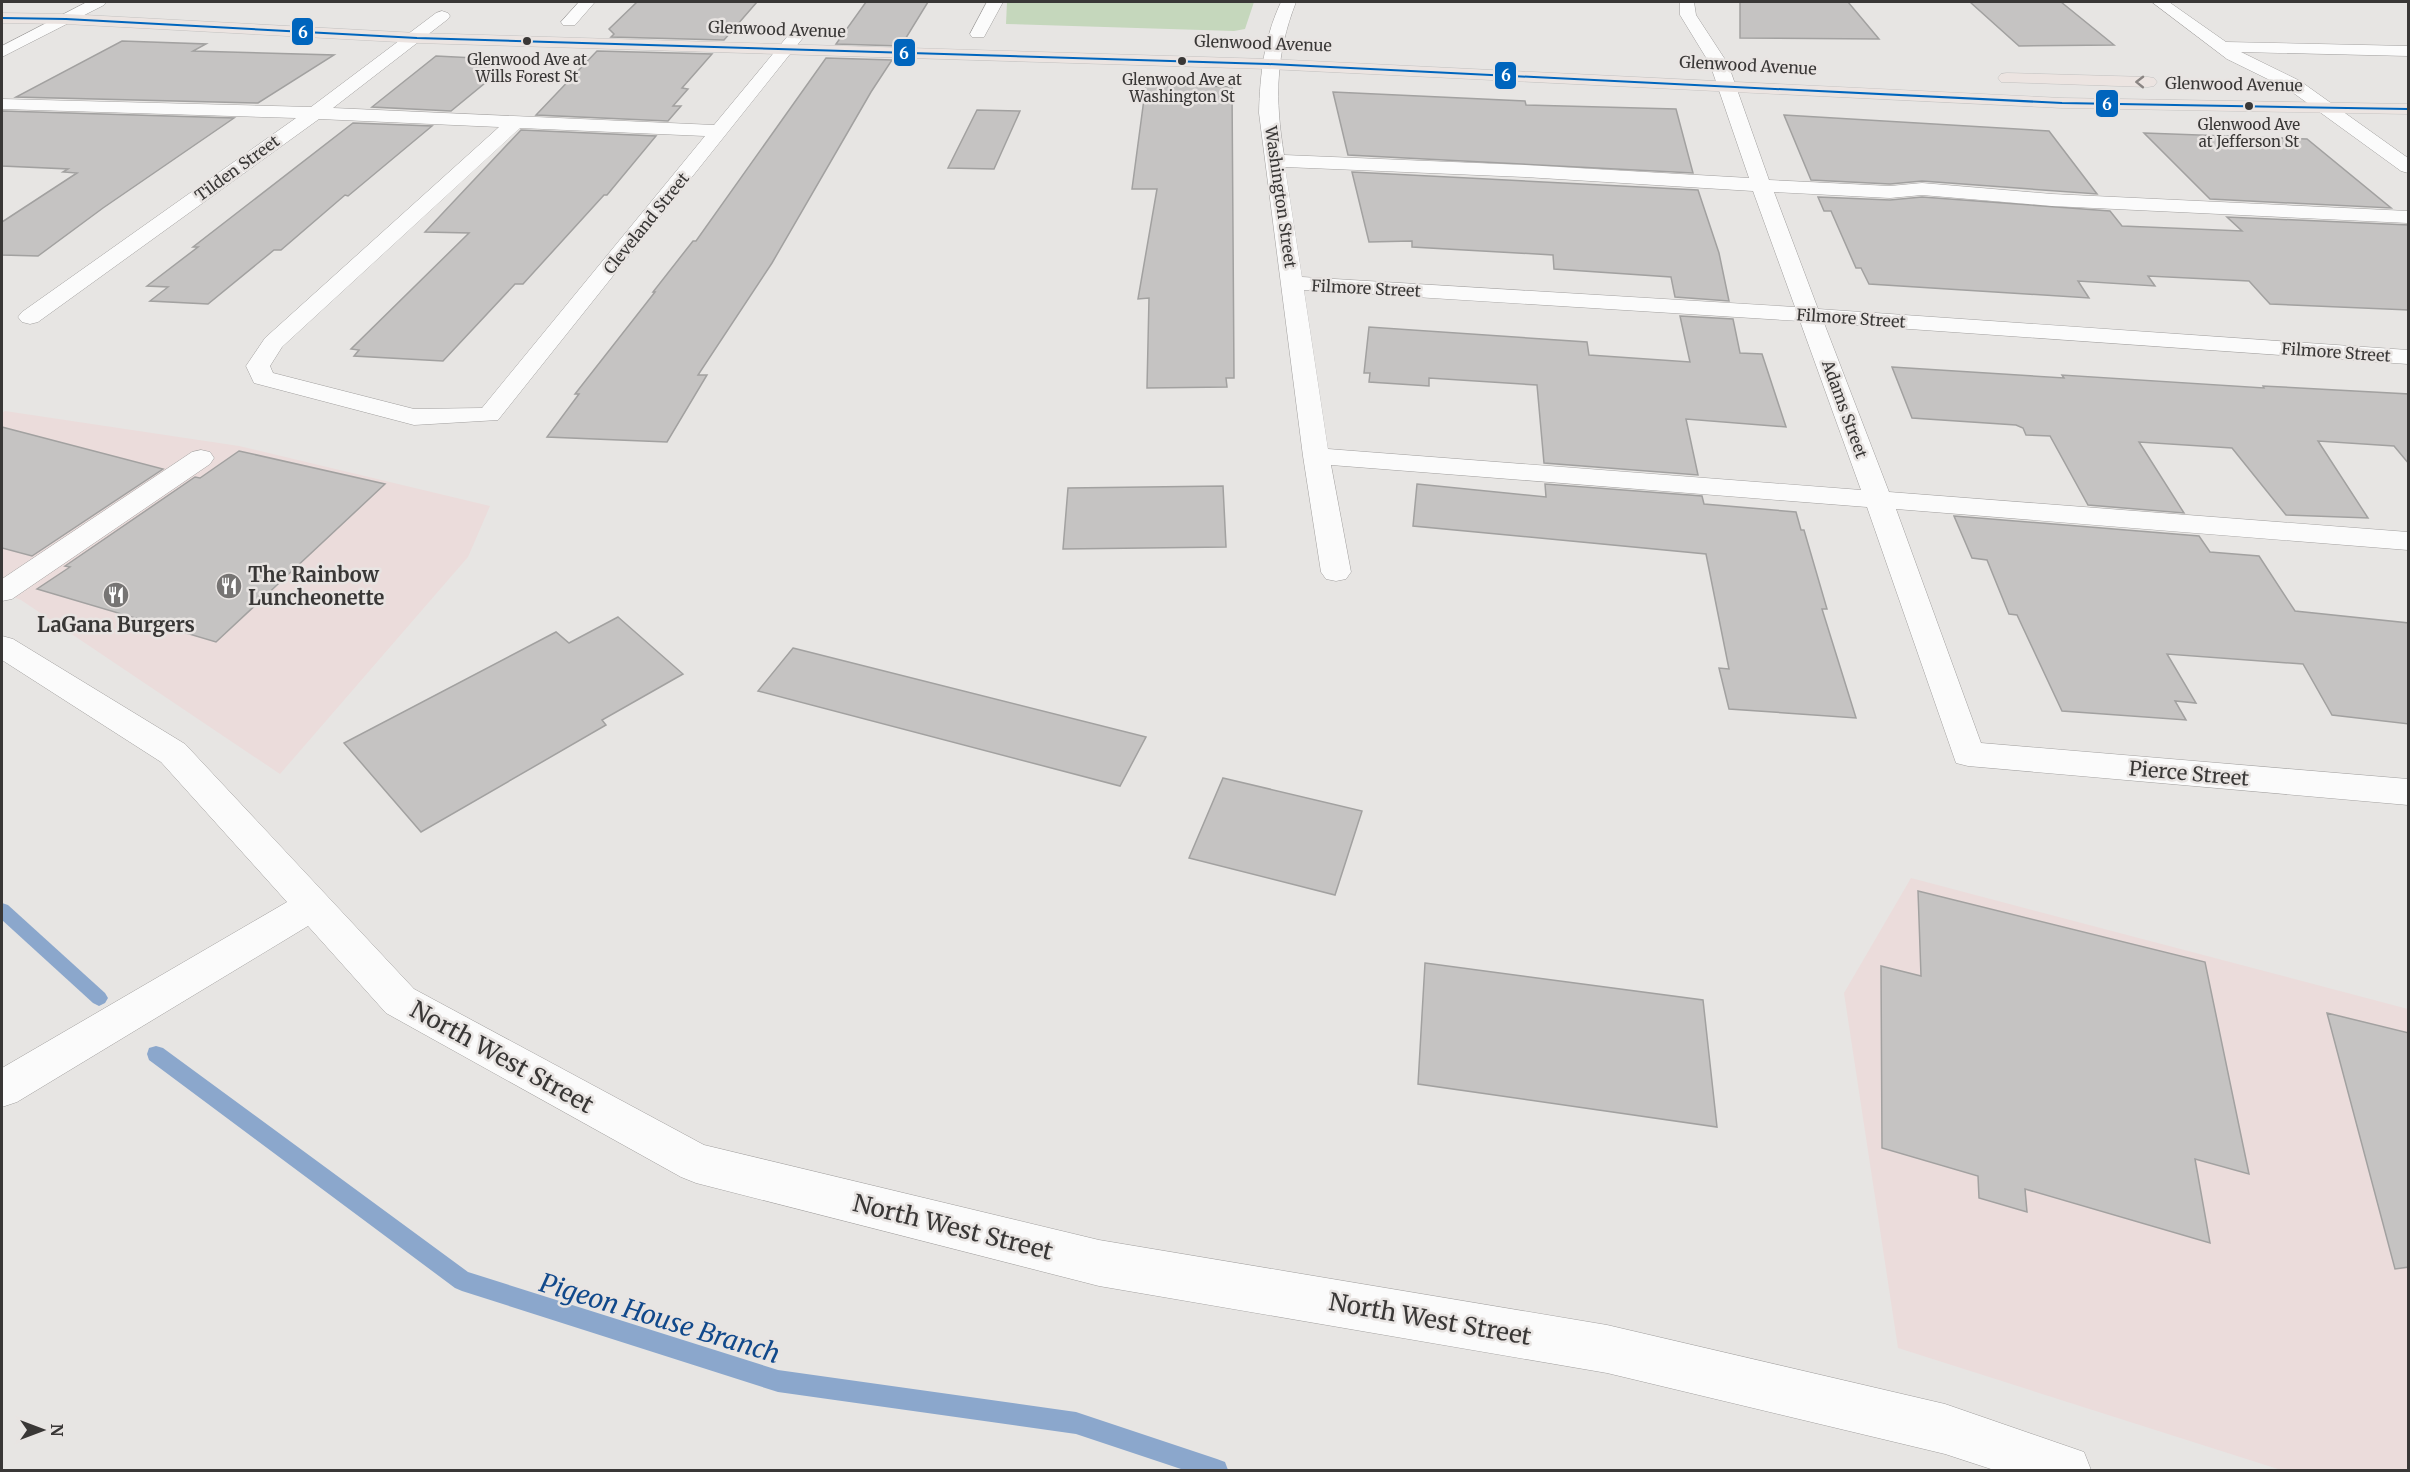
<svg xmlns="http://www.w3.org/2000/svg" width="2410" height="1472" font-family="Merriweather,serif">
	<style>
		.commercial { fill: #ebdcdb }
		.green { fill: #c5d7bc }
		.lines { fill: none; stroke-linecap: round; stroke-linejoin: round }
		.stream { fill: #8ba7cc; fill-rule: evenodd }
		.building { fill: #c5c3c2; stroke: #a2a1a0; stroke-width: 1.5 }
		.minor-casing { stroke: #a19f9e; stroke-width: 1 }
		.major-casing { stroke: #c3c2c1; stroke-width: 1 }
		.minor { fill: #fbfbfb; fill-rule: evenodd }
		.major { fill: #ece4e1; fill-rule: evenodd }
		.bus-1-casing { stroke: #e8e4e2; stroke-width: 4.5 }
		.bus-1 { stroke: #0065bd; stroke-width: 2 }
		.oneway { stroke: #8a8583 }
		.bus-dot { fill: #393736; stroke: #e8e4e2; stroke-width: 2 }
		.labels { text-anchor: middle; dominant-baseline: central; stroke-width: 5; stroke-linejoin: round; paint-order: stroke }
		.far-bus-label { font-size: 15px; fill: #393736; stroke: #e8e4e2 }
		.far-street-label { font-size: 16px; fill: #393736; stroke: #e8e4e2 }
		.poi-label { font-size: 20px; font-weight: bold; fill: #393736; stroke: #e8e4e2; text-anchor: start }
		.street-label { font-size: 20px; fill: #393736; stroke: #e8e4e2 }
		.near-street-label { font-size: 24px; fill: #393736; stroke: #e8e4e2 }
		.near-water-label { font-size: 26px; font-style: italic; fill: #11498b; stroke: #e8e4e2 }
		.line-badge { stroke: #e8e4e2; stroke-width: 2 }
		.badge-label { font-size: 16px; text-anchor: middle; font-weight: bold; fill: #fff }
	</style>
	<rect width="100%" height="100%" fill="#e7e5e3"/>
	<!-- commercial -->
	<g class="commercial">
		<path d="M5 411 239 446 490 506 468 557 280 774 21 600 2 593V413Z"/>
		<path d="M1911 878 2408 1009V1470H2281L1898 1348 1844 993Z"/>
	</g>
	<!-- green -->
	<path class="green" d="M1007 2H1254L1245 29 1234 31 1006 24Z"/>
	<g class="lines">
		<!-- stream -->
		<g class="stream">
			<path d="M2 903 8 905 105 993 108 998 105 1003 99 1006 93 1003 2 920Z"/>
			<path d="M156 1046 163 1048 468 1272 778 1370 1076 1412 1217 1459 1225 1462 1228 1470H1184L1076 1434 778 1392 462 1291 455 1288 149 1060 147 1054 149 1048Z"/>
		</g>
	</g>
	<!-- building -->
	<g class="building">
		<path d="M637 2H757L724 40 611 37 614 34 609 29Z"/>
		<path d="M866 2H928L901 46 836 44Z"/>
		<path d="M1740 2H1848L1879 39 1740 38Z"/>
		<path d="M1970 2H2061L2114 45 2019 46Z"/>
		<path d="M122 41 206 44 193 51 334 55 258 103 16 97Z"/>
		<path d="M597 51 712 54 682 88 688 89 673 106H681L668 121 536 115Z"/>
		<path d="M436 56 513 60 451 111 372 107Z"/>
		<path d="M826 58 892 60 871 92 772 263 698 375H707L667 442 547 437 579 394H575L655 292H653L693 241H696Z"/>
		<path d="M1146 84 1232 87 1234 378H1226L1227 387 1147 388 1149 298 1138 299 1157 189H1132Z"/>
		<path d="M1333 92 1525 101 1526 105 1676 109 1693 173 1348 155Z"/>
		<path d="M977 110 1020 111 994 169 948 168Z"/>
		<path d="M2 111 234 118 103 208 38 256 2 255V222L77 173 63 172 68 169 2 166Z"/>
		<path d="M1784 115 2049 131 2097 194 1922 181 1890 184 1811 180Z"/>
		<path d="M353 123 432 126 348 196 345 195 281 250H274L208 304 150 301 168 287 147 286 198 247H193Z"/>
		<path d="M521 130 656 136 607 195H604L523 284H515L443 361 354 356 359 350 351 349 469 233 425 232Z"/>
		<path d="M2144 133 2307 139 2391 208 2210 199Z"/>
		<path d="M1352 172 1698 190 1719 253 1729 301 1675 297 1671 277 1554 269 1553 255 1412 247V241L1369 242Z"/>
		<path d="M1818 197 1890 200 1922 197 2110 211 2122 226 2242 231 2227 217 2409 225V310L2270 304 2249 281 2148 276 2155 286 2078 281 2089 298 1869 284 1861 268H1856L1831 211H1824Z"/>
		<path d="M1680 316 1733 319 1740 353 1762 354 1786 427 1686 419 1698 475 1544 463 1537 385 1429 378V386L1369 382 1370 373H1364L1369 327 1587 342 1589 355 1690 362Z"/>
		<path d="M1892 367 2064 378 2062 375 2264 388 2263 386 2409 394V464L2394 446 2318 441 2368 518 2286 515 2232 448 2139 442 2184 513 2088 505 2050 436 2026 435 2023 428 2016 425 1912 418Z"/>
		<path d="M2 427 163 469 32 556 2 548Z"/>
		<path d="M239 451 385 484 216 642 37 589 70 567 65 566 195 477 200 478Z"/>
		<path d="M1417 484 1546 497 1545 484 1702 496 1704 504 1796 512 1801 530H1804L1827 609H1822L1856 718 1729 709 1719 668 1729 669 1706 554 1413 526Z"/>
		<path d="M1223 486 1226 547 1063 549 1068 488Z"/>
		<path d="M1954 516 2199 536 2210 552 2259 556 2295 611 2409 623V724L2332 715 2303 664 2167 654 2196 703 2175 701 2186 720 2062 711 2017 615 2009 614 1987 560 1972 558Z"/>
		<path d="M618 617 683 674 602 720 606 725 421 832 344 743 556 632 569 643Z"/>
		<path d="M793 648 1146 737 1120 786 758 691Z"/>
		<path d="M1223 778 1362 811 1335 895 1189 858Z"/>
		<path d="M1918 891 2205 962 2249 1174 2195 1159 2210 1243 2025 1189 2027 1212 1979 1198 1978 1176 1882 1148 1881 966 1921 976Z"/>
		<path d="M1425 963 1703 1000 1717 1127 1418 1084Z"/>
		<path d="M2327 1013 2409 1033V1267L2395 1269Z"/>
	</g>
	<g class="lines">
		<defs>
			<g id="minor">
				<path d="M87 2H106L104 5 2 57V46Z"/>
				<path d="M579 2H595L575 25H563L561 22Z"/>
				<path d="M987 2H1003L984 37H972L970 34Z"/>
				<path d="M1281 2H1296C1275 56 1275 99 1284 155L1525 165 1749 178 1710 64 1680 15V2H1694L1696 15 1728 64 1769 180 1890 186 1922 183 2052 194 2408 211V223L2052 206 1922 195 1890 198 1774 192 1818 309 2408 350V364L1824 323 1889 492 2408 532V550L1896 509 1981 743 2408 779V805L1968 766 1956 763 1867 507 1331 465 1351 572 1346 579 1336 581 1326 579 1321 572 1303 456 1259 113C1260 74 1264 38 1281 2ZM1285 167 1525 177 1753 191 1795 307 1302 277ZM1304 290 1800 321 1861 490 1328 449Z"/>
				<path d="M2152 2H2169L2226 42 2408 46V56L2241 52 2300 81 2408 158V173L2401 171 2288 89 2227 59Z"/>
				<path d="M442 11 448 13 450 16 448 19 333 108 714 125 796 26H808L810 29 498 420 414 425 254 383 246 366 265 338 499 127 319 119 38 322 30 324 22 322 18 317 22 312 296 118 2 109V99L311 107 436 13ZM520 128 705 136 482 408 414 409 273 373 270 366 282 347Z"/>
				<path d="M201 450 210 452 214 458 210 464 12 599 2 601V579L192 452Z"/>
				<path d="M2 636 13 639 185 744 414 989 704 1145 1099 1240 1607 1325 1945 1404 2084 1452 2091 1470H1994L1945 1454 1607 1373 1099 1286 696 1183 681 1177 386 1013 308 926 17 1102 2 1107V1068L287 902 161 762 2 660Z"/>
			</g>
			<g id="major">
				<path d="M2 13 66 14 417 33 1268 59 2062 98 2408 104V114L2062 108 1268 69 417 43 66 24 2 23Z"/>
				<path d="M2007 73 2148 77 2154 78 2157 82 2154 86 2148 87 2001 82 1998 78 2001 74Z"/>
			</g>
		</defs>
		<!-- minor casing -->
		<use href="#minor" class="minor-casing"/>
		<!-- major casing -->
		<use href="#major" class="major-casing"/>
		<!-- minor -->
		<use href="#minor" class="minor"/>
		<!-- major -->
		<use href="#major" class="major"/>
		<defs>
			<path id="bus-1" d="M2 18 66 19 417 38 1268 64 2062 103 2408 109"/>
		</defs>
		<!-- bus-1 casing -->
		<use href="#bus-1" class="bus-1-casing"/>
		<!-- bus-1 -->
		<use href="#bus-1" class="bus-1"/>
	</g>
	<!-- one-way arrows -->
	<defs><path id="oneway-chevron" d="M-2-3.5L2.5 0L-2 3.5" fill="none" stroke-width="1.6" stroke-linecap="round" stroke-linejoin="round" transform="scale(1.5)"/></defs>
	<use class="oneway" href="#oneway-chevron" transform="translate(2140 82) rotate(-179)"/>
	<!-- icons -->
	<defs>
		<symbol id="restaurant-disc" viewBox="-11 -11 22 22"><circle r="9.5" fill="#767473" stroke="#e8e4e2"/><path d="M-5-6h1v4h1v-4h1v4h1v-4h1v5L-1.5 .5V6h-2V.5L-5-1ZM5-6V6H3V1.5H1.5Q1.5-4 5-6Z" fill="#fff"/></symbol>
	</defs>
	<g fill-rule="evenodd">
		<use href="#restaurant-disc" x="214" y="571" width="30" height="30"/>
		<use href="#restaurant-disc" x="101" y="580" width="30" height="30"/>
	</g>
	<!-- markers -->
	<g class="bus-dot">
		<circle cx="527" cy="41" r="5"/>
		<circle cx="1182" cy="61" r="5"/>
		<circle cx="2249" cy="106" r="5"/>
	</g>
	<g class="labels">
		<!-- far-bus labels -->
		<g class="far-bus-label">
			<text x="527" y="59">Glenwood Ave at<tspan x="527" dy="17">Wills Forest St</tspan></text>
			<text x="1182" y="79">Glenwood Ave at<tspan x="1182" dy="17">Washington St</tspan></text>
			<text x="2249" y="124">Glenwood Ave<tspan x="2249" dy="17">at Jefferson St</tspan></text>
		</g>
		<!-- far-street labels -->
		<g class="far-street-label">
			<text transform="translate(777 29) rotate(2)">Glenwood Avenue</text>
			<text transform="translate(1263 43) rotate(2)">Glenwood Avenue</text>
			<text transform="translate(1748 65) rotate(3)">Glenwood Avenue</text>
			<text transform="translate(2234 84) rotate(1)">Glenwood Avenue</text>
			<text transform="translate(237 168) rotate(-36)">Tilden Street</text>
			<text transform="translate(1281 197) rotate(82)">Washington Street</text>
			<text transform="translate(646 223) rotate(-51)">Cleveland Street</text>
			<text transform="translate(1366 288) rotate(3)">Filmore Street</text>
			<text transform="translate(1851 318) rotate(4)">Filmore Street</text>
			<text transform="translate(2336 352) rotate(4)">Filmore Street</text>
			<text transform="translate(1845 409) rotate(70)">Adams Street</text>
		</g>
		<!-- poi labels -->
		<g class="poi-label">
			<text x="248" y="574">The Rainbow<tspan x="248" dy="23">Luncheonette</tspan></text>
			<text x="116" y="624" text-anchor="middle">LaGana Burgers</text>
		</g>
		<!-- street labels -->
		<g class="street-label">
			<text transform="translate(2189 773) rotate(5)">Pierce Street</text>
		</g>
		<!-- near-street labels -->
		<g class="near-street-label">
			<text transform="translate(502 1057) rotate(29)">North West Street</text>
			<text transform="translate(953 1227) rotate(14)">North West Street</text>
			<text transform="translate(1430 1319) rotate(10)">North West Street</text>
		</g>
		<!-- near-water labels -->
		<g class="near-water-label">
			<text transform="translate(660 1318) rotate(17)">Pigeon House Branch</text>
		</g>
	</g>
	<g class="line-badge">
		<rect x="291" y="17" width="23" height="29" rx="6" fill="#0065bd"/>
		<rect x="893" y="38" width="23" height="29" rx="6" fill="#0065bd"/>
		<rect x="1494" y="61" width="23" height="29" rx="6" fill="#0065bd"/>
		<rect x="2095" y="89" width="24" height="29" rx="6" fill="#0065bd"/>
	</g>
	<g class="badge-label">
		<text x="303" y="38">6</text>
		<text x="904" y="59">6</text>
		<text x="1506" y="81">6</text>
		<text x="2107" y="110">6</text>
	</g>
	<!-- border -->
	<rect width="2410" height="1472" fill="none" stroke="#393736" stroke-width="6"/>
	<!-- north arrow -->
	<g transform="translate(42 1430) rotate(90)" stroke="#e8e4e2" stroke-width="4.5" paint-order="stroke">
	<path d="M0-4.5L10 22L0 15L-10 22Z" fill="#393736"/>
	<text y="-9" font-size="16" font-weight="bold" text-anchor="middle" fill="#393736">N</text>
	</g>
</svg>
